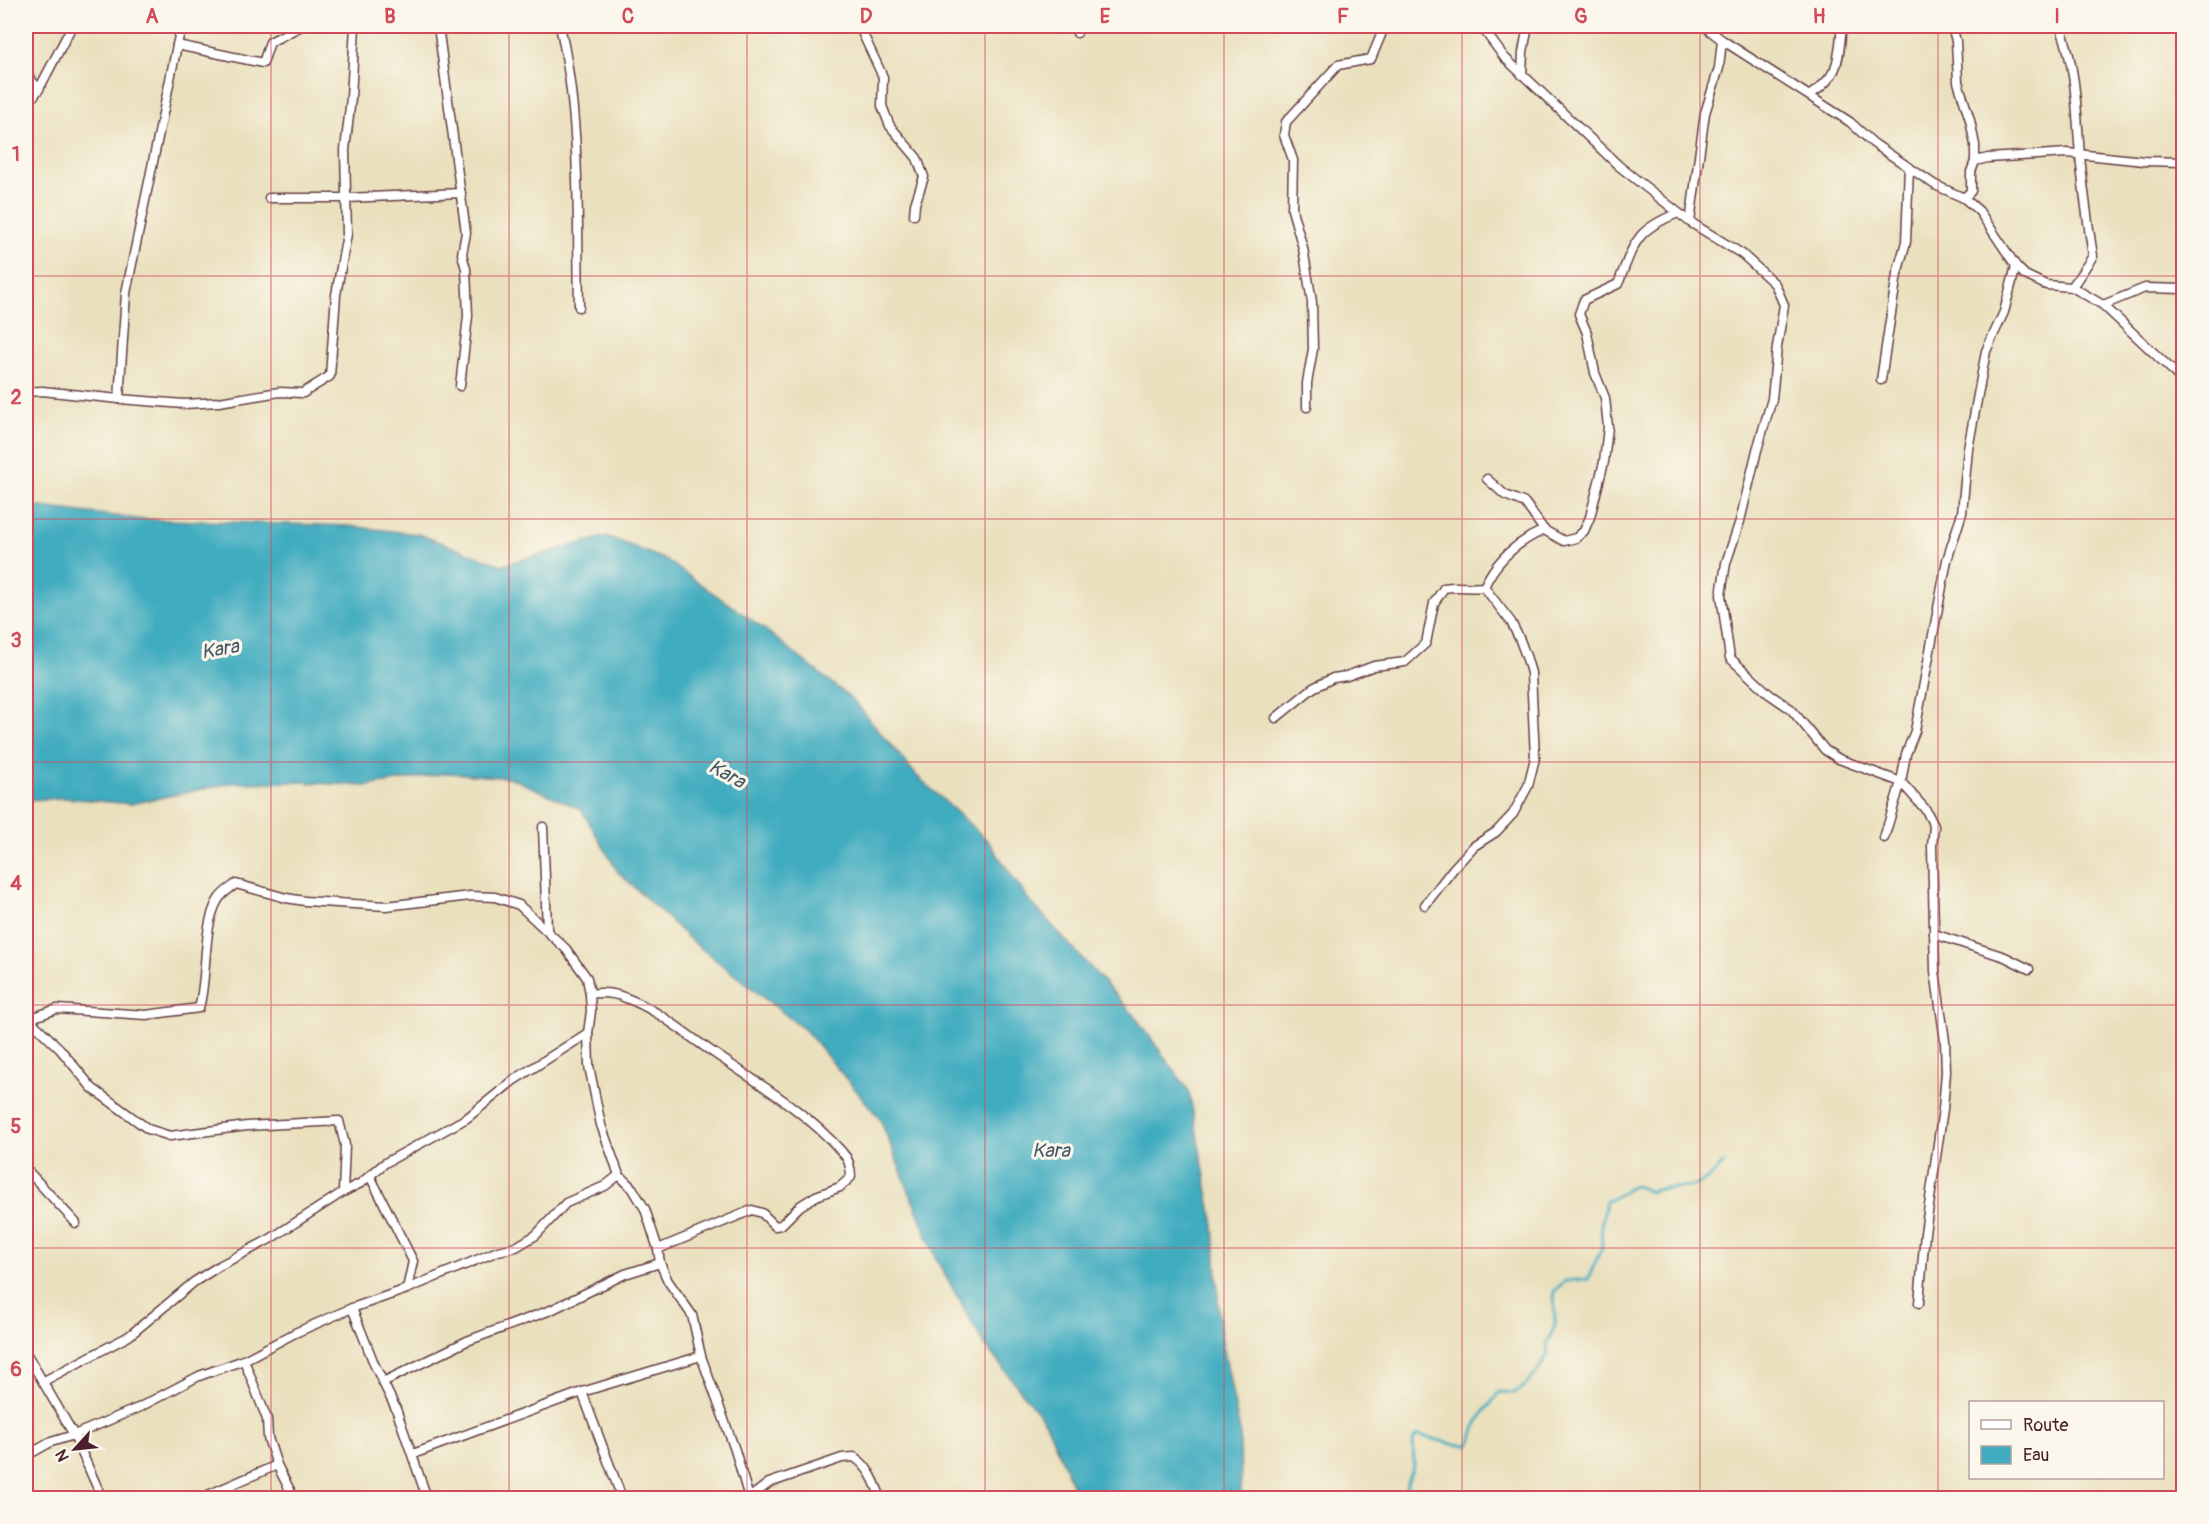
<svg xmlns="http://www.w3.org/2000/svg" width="2209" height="1524" font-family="Pangolin,sans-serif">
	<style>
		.water { fill: #40acbf; stroke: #456675; stroke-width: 1.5 }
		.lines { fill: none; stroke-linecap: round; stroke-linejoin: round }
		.stream { stroke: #40acbf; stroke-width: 3 }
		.street-casing { stroke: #623c41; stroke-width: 11 }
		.street { stroke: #fff; stroke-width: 8 }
		.grid { fill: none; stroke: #d1495b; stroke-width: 1.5; stroke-opacity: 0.55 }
		.labels { text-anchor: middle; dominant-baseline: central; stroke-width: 6; stroke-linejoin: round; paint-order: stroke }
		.water-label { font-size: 20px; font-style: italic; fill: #465766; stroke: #fbf7ec }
		.neatline { fill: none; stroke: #d1495b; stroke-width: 2 }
		.grid-label { font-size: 20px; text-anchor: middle; font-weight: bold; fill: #d1495b }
	</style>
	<rect width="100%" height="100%" fill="#fbf7ec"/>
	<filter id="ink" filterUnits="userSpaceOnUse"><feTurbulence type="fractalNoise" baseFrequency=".0167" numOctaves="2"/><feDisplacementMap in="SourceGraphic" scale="12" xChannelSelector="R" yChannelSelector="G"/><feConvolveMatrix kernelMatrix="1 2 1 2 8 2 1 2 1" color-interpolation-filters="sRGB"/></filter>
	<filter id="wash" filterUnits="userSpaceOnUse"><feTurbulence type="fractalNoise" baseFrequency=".008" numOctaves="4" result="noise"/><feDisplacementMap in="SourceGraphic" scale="24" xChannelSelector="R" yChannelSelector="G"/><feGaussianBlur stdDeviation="1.35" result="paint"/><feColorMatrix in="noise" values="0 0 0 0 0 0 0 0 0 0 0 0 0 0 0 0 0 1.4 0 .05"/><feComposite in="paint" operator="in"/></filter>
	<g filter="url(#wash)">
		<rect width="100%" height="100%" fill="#eae0bd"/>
		<!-- water -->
		<path class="water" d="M26 505 138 519 348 526 418 534 502 565 607 536 666 560 763 628 853 700 917 776 988 841 1028 899 1134 1015 1189 1091 1214 1224 1220 1329 1240 1432 1241 1498H1078L1046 1423 984 1344 937 1261 880 1119 806 1031 694 943 618 872 581 809 511 778 448 773 366 786 300 782 232 783 131 804 67 798 26 800Z"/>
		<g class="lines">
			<!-- stream -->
			<path class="stream" d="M1405 1498 1407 1483 1414 1464 1413 1440 1418 1435 1453 1444 1469 1445C1474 1437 1474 1429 1478 1421 1484 1411 1493 1402 1499 1392L1514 1393 1524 1387 1538 1371 1548 1354 1547 1344 1555 1325 1554 1291 1565 1281 1588 1279 1602 1247 1601 1226 1606 1201C1626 1196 1625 1177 1649 1192 1665 1185 1682 1190 1697 1185 1706 1181 1717 1171 1723 1164"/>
		</g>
	</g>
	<g filter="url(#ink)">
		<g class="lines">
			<defs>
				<g id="street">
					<path d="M438 26 466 233 462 254 466 269 468 316 460 386"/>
					<path d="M560 26C581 117 577 213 579 307"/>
					<path d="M861 26 862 32 883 77 882 106 890 126 917 158 924 177 915 204 914 215"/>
					<path d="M1074 26 1077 33"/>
					<path d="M1481 26 1504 57 1619 166 1690 222 1742 254 1775 284 1784 305 1777 347 1772 399 1757 450 1740 521 1726 563 1721 595 1730 658 1769 694 1791 709 1825 750 1839 759 1901 782 1884 838"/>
					<path d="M1704 26 1722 40 1850 122 1873 143 1935 185 1964 198 1979 211 2016 266 2025 275 2046 285 2072 287 2103 305 2171 369 2184 384"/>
					<path d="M1952 26 1956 41 1958 82 1970 120 1975 145V161L1971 172V191L1964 198"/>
					<path d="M2061 28C2077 73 2076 109 2080 155 2083 189 2088 223 2093 256L2072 287"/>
					<path d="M177 45 263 63 270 42 301 26"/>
					<path d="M26 74 39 89"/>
					<path d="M1522 75 1523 52 1528 26"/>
					<path d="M1810 95C1841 75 1838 59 1842 26"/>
					<path d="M26 106 39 89 72 26"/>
					<path d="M1975 161 1988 158 2067 153 2144 161 2184 162"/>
					<path d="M269 198H347L461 193"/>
					<path d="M1690 222 1705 113 1719 68 1722 40"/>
					<path d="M2103 305 2145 288 2184 289"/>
					<path d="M1881 380 1897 274 1906 242 1909 167"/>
					<path d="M26 392 42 391 119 399 184 404 219 402 279 392 303 393 330 376 336 295 347 234 345 150 351 98 355 26"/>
					<path d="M119 399 126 293 181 26"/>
					<path d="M1307 407V383L1313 349 1312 302 1303 248 1292 210 1293 160 1284 135 1286 122 1338 65 1371 59 1381 35 1382 26"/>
					<path d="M1487 479 1505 495 1525 503 1544 530 1564 541 1576 538 1584 531 1590 517 1604 462 1608 427 1605 398 1595 373 1587 333 1579 314 1584 300 1618 284C1635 242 1634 231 1678 213"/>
					<path d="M1276 718 1313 688 1333 678 1347 676 1374 666 1405 662 1426 643 1434 603 1444 588C1458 585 1470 589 1484 587 1496 560 1517 542 1544 530"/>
					<path d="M543 827 547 929"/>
					<path d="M1425 905 1453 869 1474 846 1496 832 1513 814 1528 786 1535 758 1531 673 1527 659 1520 640 1511 622 1484 587"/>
					<path d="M1934 934 2005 957 2029 969"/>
					<path d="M590 994C603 992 614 993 626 998 657 1009 684 1033 711 1051 756 1082 806 1111 842 1152 849 1159 851 1167 851 1177L840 1187 816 1196 800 1206 781 1225 775 1226 762 1213 752 1210 658 1249"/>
					<path d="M31 1021 60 1049 92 1088 148 1129 170 1136 247 1126 339 1121 345 1145 343 1192"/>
					<path d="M26 1024 37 1016 57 1009 146 1015 199 1008C208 976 202 927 218 900 222 893 229 889 236 884L286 898 305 901 386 906 470 896 495 897 519 905 566 949 587 978 590 994 591 1011 588 1033 589 1066 601 1125 619 1175 633 1189 645 1209 658 1249 660 1263 668 1281 692 1315 701 1356 735 1450 749 1498"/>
					<path d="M26 1169 76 1223"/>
					<path d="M370 1176 413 1261 407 1289"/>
					<path d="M1919 1303 1925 1233 1943 1109 1946 1072 1945 1041 1935 971 1932 846 1934 826 1926 810 1901 782 1906 754 1915 731 1947 560 1962 513 1968 449 1986 351 2004 312 2016 266"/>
					<path d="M352 1308 375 1366 396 1409 427 1498"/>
					<path d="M26 1353 74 1435 102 1498"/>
					<path d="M244 1360 267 1419 268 1438 277 1465 294 1498"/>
					<path d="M44 1381 129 1336 194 1282 219 1266 270 1239 343 1192 361 1183 385 1163 467 1118 514 1080 588 1033"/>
					<path d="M383 1382 467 1341 551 1310 625 1274 660 1263"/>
					<path d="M582 1392 622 1498"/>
					<path d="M413 1454 582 1392 701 1356"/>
					<path d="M26 1456 51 1442 74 1435 138 1408 199 1376 244 1360 295 1333 352 1308 407 1289 498 1251 516 1247 536 1235 566 1203 605 1186 619 1175"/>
					<path d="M201 1498 277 1465"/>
					<path d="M749 1498 769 1483 842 1458 854 1457C869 1466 875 1483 881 1498"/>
				</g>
			</defs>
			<!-- street casing -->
			<use href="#street" class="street-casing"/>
			<!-- street -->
			<use href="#street" class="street"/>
		</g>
	</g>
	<!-- grid -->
	<path class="grid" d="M271 26V1498M509 26V1498M747 26V1498M985 26V1498M1224 26V1498M1462 26V1498M1700 26V1498M1938 26V1498M26 276H2184M26 519H2184M26 762H2184M26 1005H2184M26 1248H2184"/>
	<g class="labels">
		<!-- water labels -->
		<g class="water-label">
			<text transform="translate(220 649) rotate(-10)">Kara</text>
			<text transform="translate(727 774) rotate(29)">Kara</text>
			<text x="1051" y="1150">Kara</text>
		</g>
	</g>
	<!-- margin -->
	<rect width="2209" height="1524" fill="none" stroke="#fbf7ec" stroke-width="66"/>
	<!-- legend -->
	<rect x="1969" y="1401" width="195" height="78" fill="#fbf7ec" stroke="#b4a19f" stroke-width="1.5"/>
	<rect x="1981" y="1420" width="30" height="9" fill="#ffffff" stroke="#b4a19f" stroke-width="1.5"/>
	<text x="2023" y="1431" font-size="18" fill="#4a1f2b">Route</text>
	<rect x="1981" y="1446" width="30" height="18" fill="#40acbf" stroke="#b4a19f" stroke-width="1.5"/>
	<text x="2023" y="1461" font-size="18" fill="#4a1f2b">Eau</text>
	<!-- north arrow -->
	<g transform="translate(75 1449) rotate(243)" stroke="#fbf7ec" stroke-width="4.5" paint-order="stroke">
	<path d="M0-4.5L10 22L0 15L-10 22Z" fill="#4a1f2b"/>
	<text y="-9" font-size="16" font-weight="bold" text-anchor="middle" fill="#4a1f2b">N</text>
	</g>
	<rect x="33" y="33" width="2143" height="1458" class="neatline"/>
	<g class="grid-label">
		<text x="152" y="23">A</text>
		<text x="390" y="23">B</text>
		<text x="628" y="23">C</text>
		<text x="866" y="23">D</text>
		<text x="1105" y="23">E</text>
		<text x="1343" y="23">F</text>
		<text x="1581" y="23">G</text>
		<text x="1819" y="23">H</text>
		<text x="2057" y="23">I</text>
		<text x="16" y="161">1</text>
		<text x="16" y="404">2</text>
		<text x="16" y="647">3</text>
		<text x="16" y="890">4</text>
		<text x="16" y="1133">5</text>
		<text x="16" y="1376">6</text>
	</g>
</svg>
